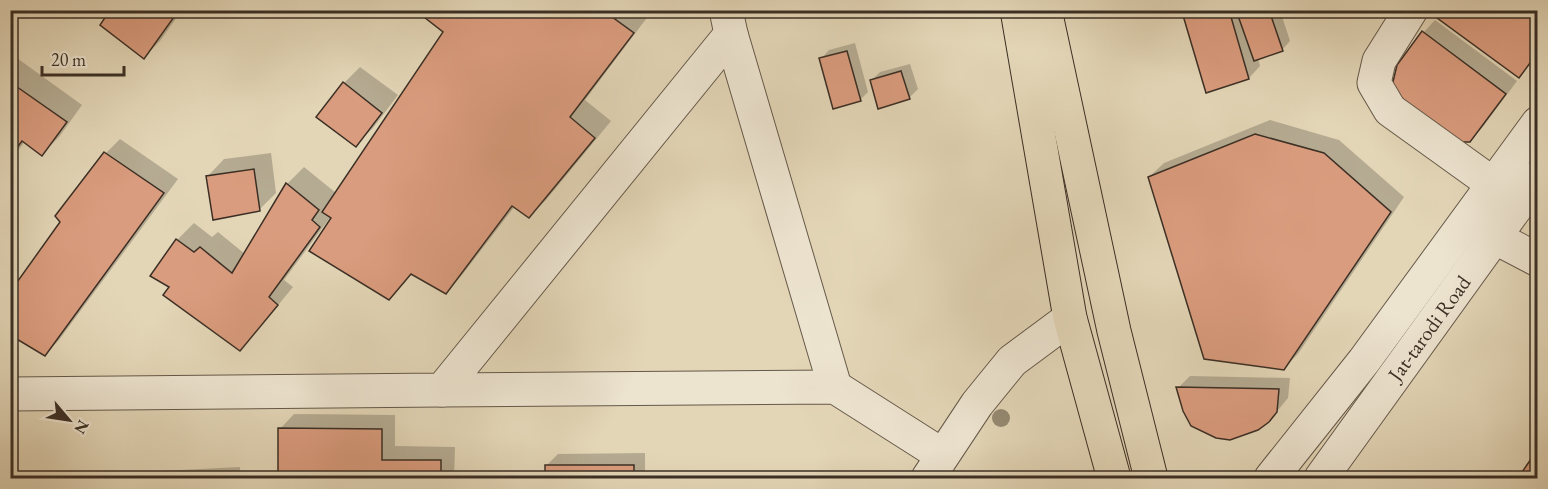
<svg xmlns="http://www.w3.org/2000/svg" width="1548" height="489" font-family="'EB Garamond',serif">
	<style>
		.shadow { fill: #0003 }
		.building { fill: #da9c7e; stroke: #3b2f25; stroke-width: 1.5 }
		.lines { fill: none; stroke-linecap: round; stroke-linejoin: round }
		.minor-casing { stroke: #65594a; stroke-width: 35 }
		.major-casing { stroke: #3b2f25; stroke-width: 35 }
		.minor { stroke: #ede4d0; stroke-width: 33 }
		.major { stroke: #e3d6b7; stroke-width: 33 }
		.tree { fill: #948a72 }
		.labels { text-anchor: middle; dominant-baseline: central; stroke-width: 5; stroke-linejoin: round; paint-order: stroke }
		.street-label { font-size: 21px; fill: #3b2f25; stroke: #ede4d0 }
	</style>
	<rect width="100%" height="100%" fill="#e3d6b7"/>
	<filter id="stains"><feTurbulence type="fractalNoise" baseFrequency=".00333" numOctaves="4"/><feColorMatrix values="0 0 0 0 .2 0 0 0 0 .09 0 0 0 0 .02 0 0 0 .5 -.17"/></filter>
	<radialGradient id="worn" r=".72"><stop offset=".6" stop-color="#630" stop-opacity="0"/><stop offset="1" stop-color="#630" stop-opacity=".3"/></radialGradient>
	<!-- shadow -->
	<g class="shadow">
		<path d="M112 10H182L160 41 144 57Z"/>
		<path d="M417 10H643L649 15 585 100 611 121 546 200 529 216 515 206 462 275 446 292 412 274 389 298 329 219 284 280 293 287 256 332 240 349 171 287 177 240 194 223 212 237 218 232 245 254 287 184 304 167 336 193 445 32Z"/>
		<path d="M1185 10H1280L1290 41 1282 50 1258 58 1260 66 1249 78Z"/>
		<path d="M1438 10H1538V55L1519 76Z"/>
		<path d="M1435 20 1517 81 1482 128 1469 141 1398 66 1424 32Z"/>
		<path d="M855 43 868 92 860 100 821 59 829 50Z"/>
		<path d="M10 53 82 105 59 137 42 154 25 141 10 162Z"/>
		<path d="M910 64 918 89 909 98 871 81 880 72Z"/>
		<path d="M360 67 398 95 373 128 356 145 344 83Z"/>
		<path d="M1270 120 1339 140 1404 197 1298 354 1284 368 1149 177 1164 163Z"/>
		<path d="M120 139 178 179 59 340 45 355 62 222 57 216 106 153Z"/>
		<path d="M271 153 276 193 259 210 208 176 224 159Z"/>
		<path d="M1190 376 1290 378 1288 398 1269 421 1178 388Z"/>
		<path d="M294 414 395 415V446L455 447 454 478H279L280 429Z"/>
		<path d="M645 453V478H547L546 466 558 454Z"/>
		<path d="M240 467V478H116L121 473Z"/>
	</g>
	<!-- building -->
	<g class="building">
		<path d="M110 10H179L144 59 100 25Z"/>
		<path d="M415 10H610L608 14 634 33 570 117 595 138 529 218 512 206 446 294 411 274 389 300 309 251 331 218 322 212 443 32Z"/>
		<path d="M1185 10H1229L1249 79 1206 93 1182 12Z"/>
		<path d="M1236 10H1269L1283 51 1254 61Z"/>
		<path d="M1436 10H1533L1538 14V52L1519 78 1433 15Z"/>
		<path d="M1422 31 1506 94 1470 142H1459L1391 90 1397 65Z"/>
		<path d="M847 51 861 101 833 109 819 58Z"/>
		<path d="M901 71 910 99 878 109 870 80Z"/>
		<path d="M10 82 67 122 42 156 22 141 10 157Z"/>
		<path d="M343 82 382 113 356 147 316 117Z"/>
		<path d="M1255 134 1324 153 1391 212 1284 370 1204 359 1148 177Z"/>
		<path d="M104 152 164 193 45 356 10 335V292L60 222 55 216Z"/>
		<path d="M254 169 260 211 213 220 206 176Z"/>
		<path d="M286 183 319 210 312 220 320 227 269 297 278 305 240 351 163 295 169 287 150 276 176 239 194 252 200 247 232 273Z"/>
		<path d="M1176 387 1279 389 1277 412 1269 422 1258 430 1230 440 1216 438 1191 426 1183 411Z"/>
		<path d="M278 428 382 429V460H441V478H278Z"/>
		<path d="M1538 449V478H1531L1522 472Z"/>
		<rect x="545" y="465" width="89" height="13"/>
	</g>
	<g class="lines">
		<defs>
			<g id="minor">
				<path d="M1411 10 1379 61 1374 83 1390 110 1511 197"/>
				<path d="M731 34 835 387"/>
				<path d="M1478 224 1494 237 1538 260"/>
				<path d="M442 390 835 387 942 455"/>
				<path d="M10 394 442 390 731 34 726 10"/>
				<path d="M928 478 977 404 1012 361 1070 318"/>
				<path d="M1271 478 1364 361 1538 123"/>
				<path d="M1321 478 1538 177"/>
			</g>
			<g id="major">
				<path d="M1017 10 1070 318 1114 478"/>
				<path d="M1045 10 1114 331 1151 478"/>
			</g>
		</defs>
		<!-- minor casing -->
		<use href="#minor" class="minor-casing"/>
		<!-- major casing -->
		<use href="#major" class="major-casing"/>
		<!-- minor -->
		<use href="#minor" class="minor"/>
		<!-- major -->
		<use href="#major" class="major"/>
	</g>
	<!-- trees -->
	<circle class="tree" cx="1001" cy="418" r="9"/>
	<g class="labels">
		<!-- street labels -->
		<g class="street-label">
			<text transform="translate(1429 328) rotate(-54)">Jat-tarodi Road</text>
		</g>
	</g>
	<!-- margin -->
	<rect width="1548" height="489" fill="none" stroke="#e3d6b7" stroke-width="36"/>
	<rect x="12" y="12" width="1524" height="465" fill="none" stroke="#3b2f25" stroke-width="3"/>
	<rect x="18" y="18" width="1512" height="453" fill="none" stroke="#3b2f25" stroke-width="1.5"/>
	<!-- north arrow -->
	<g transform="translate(69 420) rotate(119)" stroke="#ede4d0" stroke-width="4.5" paint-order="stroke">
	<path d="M0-4.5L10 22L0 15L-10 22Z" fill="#3b2f25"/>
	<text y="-9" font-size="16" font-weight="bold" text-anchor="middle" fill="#3b2f25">N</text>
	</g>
	<!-- scale -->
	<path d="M42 66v9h82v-9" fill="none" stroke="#3b2f25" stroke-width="3"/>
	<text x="51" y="66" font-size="18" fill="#3b2f25" stroke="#ede4d0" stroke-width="4.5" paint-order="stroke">20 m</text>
	<rect width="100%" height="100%" filter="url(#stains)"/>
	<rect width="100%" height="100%" fill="url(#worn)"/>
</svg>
